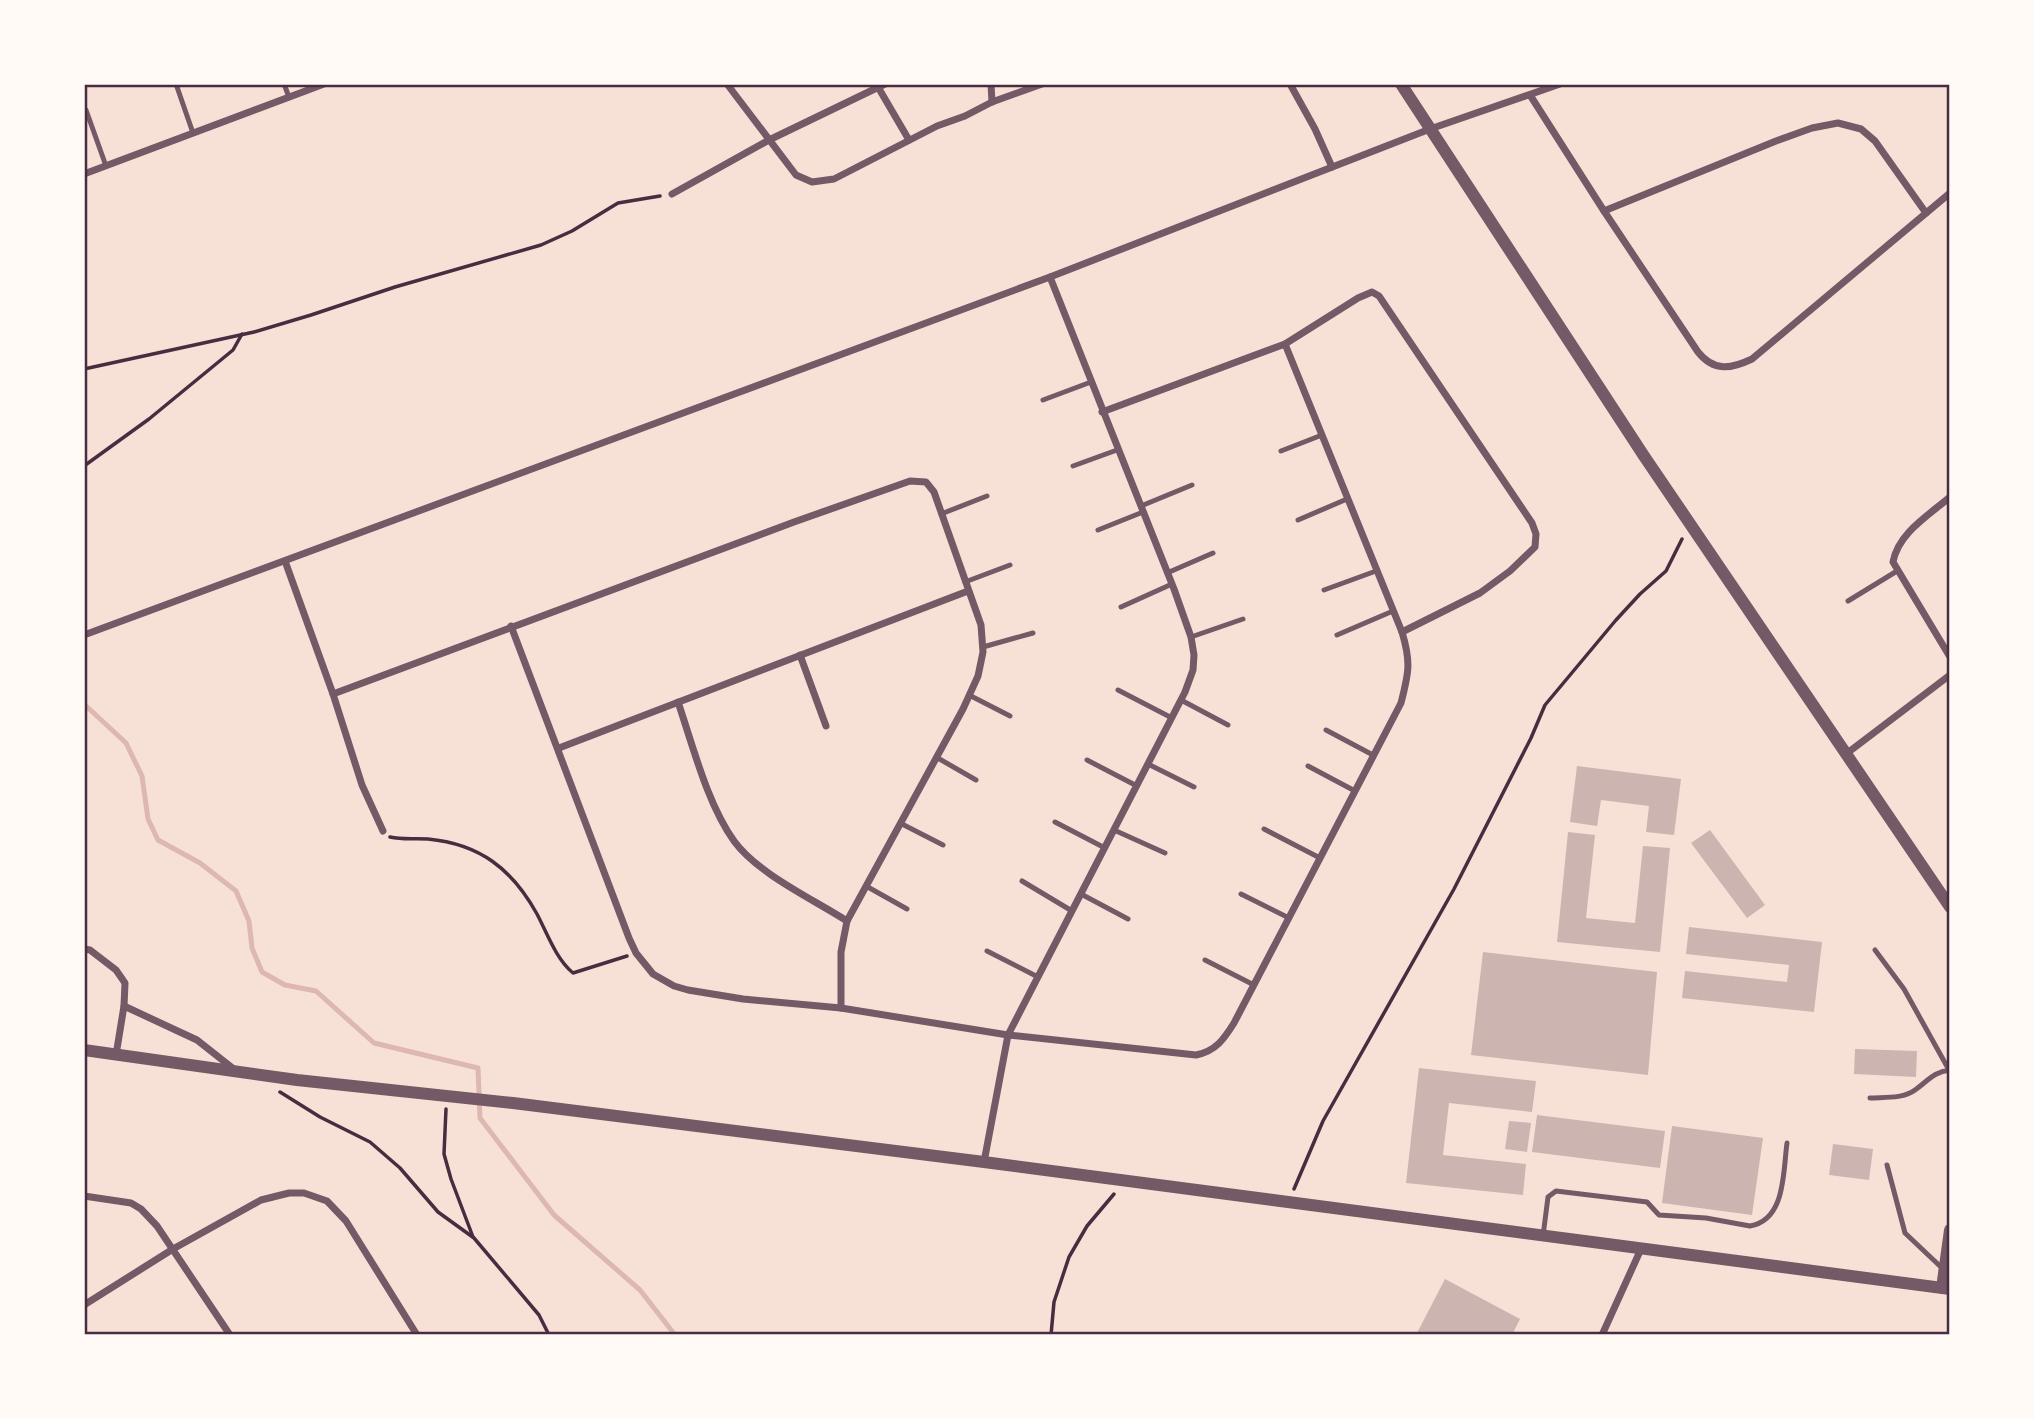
<svg xmlns="http://www.w3.org/2000/svg" width="2034" height="1419" font-family="'Archivo Narrow',sans-serif">
	<style>
		.lines { fill: none; stroke-linecap: round; stroke-linejoin: round }
		.stream { stroke: #dcb8b0; stroke-width: 5 }
		.building { fill: #ccb4b1 }
		.path { stroke: #4a2c40; stroke-width: 3.5 }
		.service { stroke: #755966; stroke-width: 5 }
		.minor { stroke: #755966; stroke-width: 7 }
		.tertiary { stroke: #755966; stroke-width: 12 }
		.neatline { fill: none; stroke: #4a2c40; stroke-width: 2.5 }
	</style>
	<rect width="100%" height="100%" fill="#f7e1d7"/>
	<g class="lines">
		<!-- stream -->
		<path class="stream" d="M84 704 126 743 142 776 148 819 158 840 200 863 236 891 249 921 252 948 262 972 285 985 316 991 374 1043 478 1068 480 1118 554 1215 640 1290 675 1335"/>
	</g>
	<!-- building -->
	<g class="building">
		<path d="M1577 766 1681 779 1674 835 1646 832 1649 806 1601 800 1597 826 1570 822Z"/>
		<path d="M1710 830 1765 905 1747 918 1691 843Z"/>
		<path d="M1568 832 1595 835 1586 918 1635 923 1643 846 1670 848 1660 952 1557 942Z"/>
		<path d="M1689 927 1822 942 1814 1012 1682 998 1685 971 1787 982 1789 965 1686 954Z"/>
		<path d="M1483 952 1657 972 1648 1075 1471 1055Z"/>
		<path d="M1855 1049 1917 1051 1916 1077 1854 1074Z"/>
		<path d="M1419 1068 1536 1081 1532 1112 1449 1103 1443 1155 1526 1164 1523 1195 1406 1183Z"/>
		<path d="M1537 1115 1665 1131 1660 1168 1532 1152Z"/>
		<path d="M1509 1121 1531 1123 1527 1152 1505 1149Z"/>
		<path d="M1672 1126 1763 1138 1752 1215 1662 1203Z"/>
		<path d="M1833 1144 1873 1149 1869 1180 1829 1175Z"/>
		<path d="M1445 1279 1520 1319 1512 1335H1416Z"/>
	</g>
	<g class="lines">
		<!-- path -->
		<g class="path">
			<path d="M84 369 254 332 311 315 395 287 541 245 572 231 618 203 660 196"/>
			<path d="M84 466 149 419 233 350 242 334"/>
			<path d="M390 837C403 840 415 838 428 839 480 844 512 869 537 914 547 933 556 959 573 973L627 956"/>
			<path d="M280 1092 320 1117 370 1142 400 1168 438 1212 474 1238 539 1315 549 1335"/>
			<path d="M446 1109 444 1154 451 1179 473 1237"/>
			<path d="M1294 1189 1323 1121 1454 889 1531 738 1545 705 1616 620 1640 594 1666 571 1682 539"/>
			<path d="M1051 1335 1054 1302 1069 1257 1087 1226 1114 1194"/>
		</g>
		<!-- service -->
		<g class="service">
			<path d="M176 84 193 133"/>
			<path d="M284 84 289 97"/>
			<path d="M86 110 106 166"/>
			<path d="M1043 400 1091 382"/>
			<path d="M1281 451 1322 435"/>
			<path d="M1073 466 1117 450"/>
			<path d="M1141 506 1192 485"/>
			<path d="M941 514 987 496"/>
			<path d="M1298 520 1347 499"/>
			<path d="M1098 530 1143 512"/>
			<path d="M1167 573 1213 553"/>
			<path d="M965 582 1010 565"/>
			<path d="M1324 590 1376 571"/>
			<path d="M1848 601 1897 571"/>
			<path d="M1121 607 1172 584"/>
			<path d="M1337 635 1393 611"/>
			<path d="M1191 637 1243 619"/>
			<path d="M983 647 1033 633"/>
			<path d="M1118 690 1172 718"/>
			<path d="M969 695 1010 716"/>
			<path d="M1181 700 1228 725"/>
			<path d="M1326 730 1373 755"/>
			<path d="M936 757 976 780"/>
			<path d="M1087 760 1137 786"/>
			<path d="M1148 764 1194 787"/>
			<path d="M1308 766 1355 791"/>
			<path d="M1055 822 1105 848"/>
			<path d="M900 823 943 845"/>
			<path d="M1264 829 1320 858"/>
			<path d="M1114 830 1165 853"/>
			<path d="M1022 881 1072 911"/>
			<path d="M866 886 907 909"/>
			<path d="M1081 894 1128 919"/>
			<path d="M1241 894 1289 918"/>
			<path d="M1875 950 1904 989 1949 1070"/>
			<path d="M987 951 1038 977"/>
			<path d="M1205 960 1254 985"/>
			<path d="M1870 1098C1884 1097 1903 1099 1915 1090 1928 1081 1933 1072 1950 1070"/>
			<path d="M1887 1165 1905 1233 1942 1268"/>
			<path d="M1543 1236 1548 1197 1556 1191 1647 1202 1659 1215 1706 1218 1750 1226C1786 1220 1783 1171 1787 1143"/>
		</g>
		<!-- minor -->
		<g class="minor">
			<path d="M727 84 796 175 812 182 834 179 937 126 965 116 992 102 1042 84"/>
			<path d="M991 84 992 102"/>
			<path d="M1290 84 1315 129 1332 167"/>
			<path d="M878 87 909 140"/>
			<path d="M1530 95 1604 211 1698 352C1714 372 1731 369 1752 359L1950 193"/>
			<path d="M84 174 324 84"/>
			<path d="M672 194 769 140 885 84"/>
			<path d="M1604 211 1776 141 1812 128 1838 123 1861 129 1875 141 1926 213"/>
			<path d="M1102 412 1285 344 1358 298 1372 292 1379 296 1532 523 1536 534 1535 547 1510 571 1480 593 1402 632"/>
			<path d="M1950 497C1929 515 1898 533 1893 562L1950 657"/>
			<path d="M285 561 333 694 362 785 383 831"/>
			<path d="M511 626 629 938 636 953 653 974 674 986 688 990 743 999 841 1008 1008 1035 1196 1055C1216 1051 1224 1039 1234 1023L1401 703C1409 672 1411 662 1402 632L1285 344"/>
			<path d="M84 635 1050 277 1430 129 1560 84"/>
			<path d="M800 655 826 726"/>
			<path d="M333 694 794 522 910 481 926 482 934 492 981 625 983 652 978 676 963 709 847 921 841 952V1008"/>
			<path d="M678 702C693 746 707 803 734 841 758 874 813 899 847 921"/>
			<path d="M559 748 968 591"/>
			<path d="M1846 754 1950 675"/>
			<path d="M84 949 90 950 116 970 125 983 124 1006 116 1055"/>
			<path d="M124 1006 197 1040 235 1070"/>
			<path d="M984 1162 1008 1035 1185 692 1193 670 1194 655 1191 637 1174 589 1050 277"/>
			<path d="M84 1196 131 1203 141 1209 157 1226 230 1335"/>
			<path d="M84 1305 173 1249 261 1200 289 1193H304L327 1201 346 1221 417 1335"/>
			<path d="M1602 1335 1641 1249"/>
		</g>
		<!-- tertiary -->
		<g class="tertiary">
			<path d="M1401 84 1644 456 1950 907"/>
			<path d="M84 1050 297 1080 513 1103 984 1162 1950 1289"/>
			<path d="M1942 1288 1950 1230"/>
		</g>
	</g>
	<!-- border -->
	<rect width="2034" height="1419" fill="none" stroke="#fffaf5" stroke-width="172"/>
	<rect x="86" y="86" width="1862" height="1247" class="neatline"/>
</svg>
